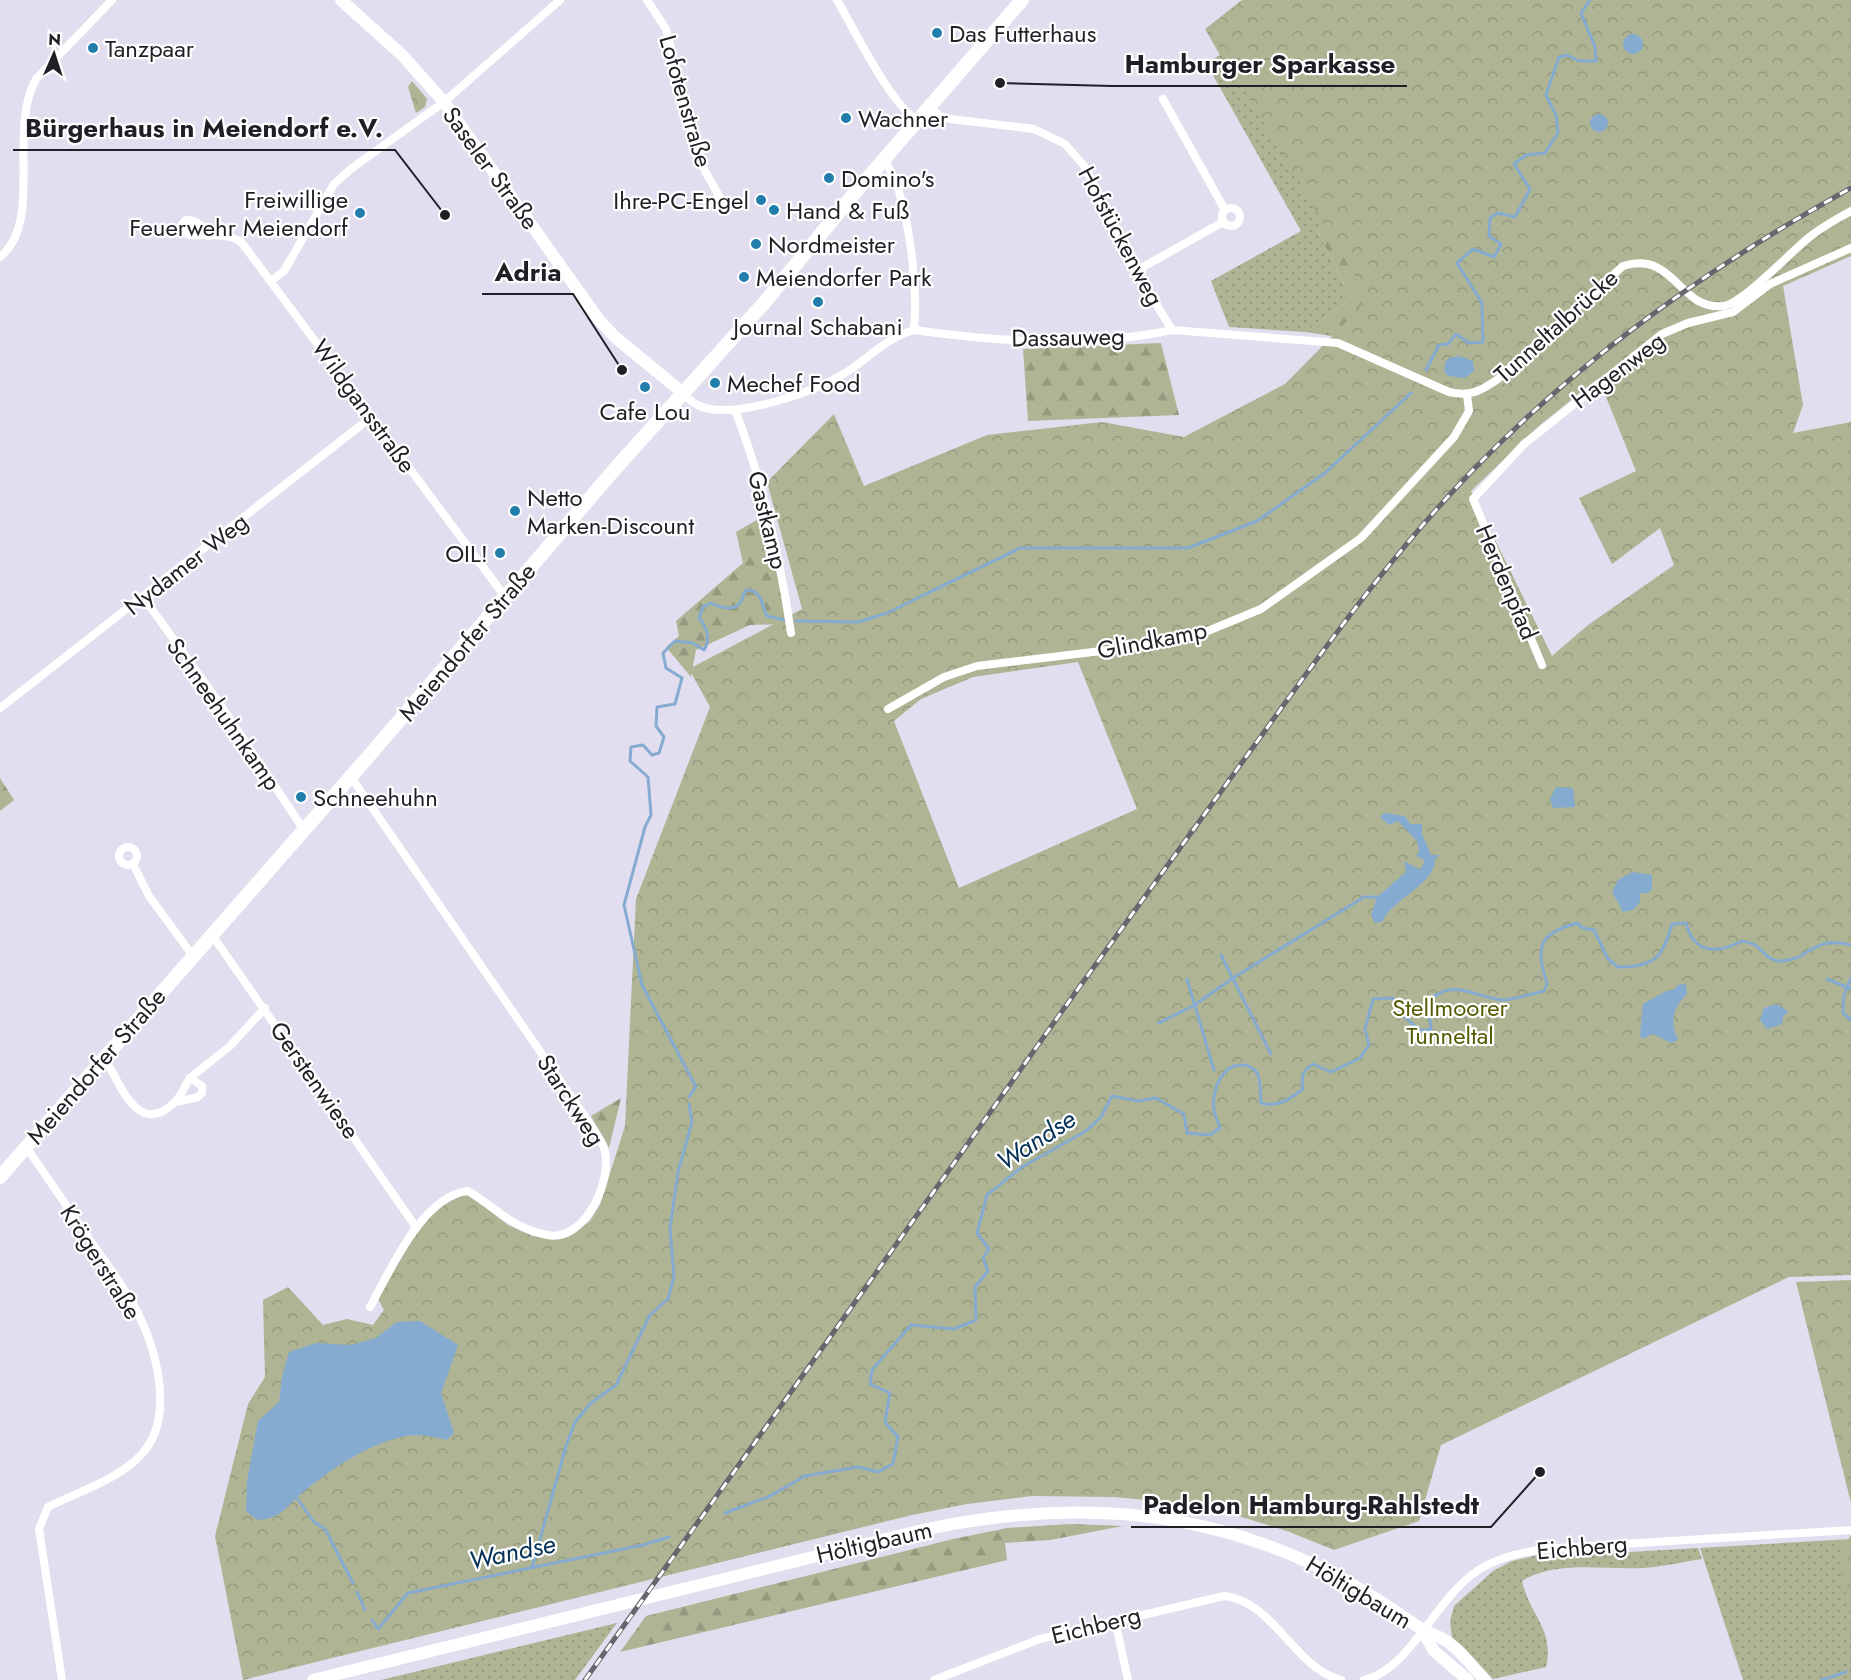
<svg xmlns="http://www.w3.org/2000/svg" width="1851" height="1680" font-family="Jost,sans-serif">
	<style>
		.grass { fill: url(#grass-dots) }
		.forest { fill: url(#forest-firs) }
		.park { fill: url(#park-crowns); fill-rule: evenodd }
		.water { fill: #85abd1 }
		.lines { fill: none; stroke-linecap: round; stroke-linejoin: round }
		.stream { stroke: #85abd1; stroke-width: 3 }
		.street { stroke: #fff; stroke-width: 8 }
		.secondary { stroke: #fff; stroke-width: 12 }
		.primary { stroke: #fff; stroke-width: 14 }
		.rail-casing { stroke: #68656f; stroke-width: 5 }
		.rail { stroke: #fff; stroke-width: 3; stroke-dasharray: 9; stroke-linecap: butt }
		.poi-dot { fill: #217eab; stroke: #fff; stroke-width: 2 }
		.labels { text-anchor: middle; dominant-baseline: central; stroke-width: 4.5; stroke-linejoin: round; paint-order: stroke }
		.poi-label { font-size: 24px; fill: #211f25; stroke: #fff; text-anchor: start }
		.street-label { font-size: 24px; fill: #211f25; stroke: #fff }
		.park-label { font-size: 24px; fill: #545b03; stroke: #fff }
		.water-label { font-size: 26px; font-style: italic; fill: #053256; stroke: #fff }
		.leader { fill: none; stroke: #211f25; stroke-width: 2 }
		.callout-dot { fill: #211f25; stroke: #fff; stroke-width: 2 }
		.callout-label { font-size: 26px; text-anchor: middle; font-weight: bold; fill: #211f25; stroke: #fff; stroke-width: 4.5; stroke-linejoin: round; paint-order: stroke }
	</style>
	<defs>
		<pattern id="grass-dots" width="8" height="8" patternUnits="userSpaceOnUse" patternTransform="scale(1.5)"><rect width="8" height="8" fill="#aeb494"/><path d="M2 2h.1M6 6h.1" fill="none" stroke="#959a7f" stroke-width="1.8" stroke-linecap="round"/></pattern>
		<pattern id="forest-firs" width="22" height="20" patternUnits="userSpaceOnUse" patternTransform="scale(1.5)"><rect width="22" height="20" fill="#aeb494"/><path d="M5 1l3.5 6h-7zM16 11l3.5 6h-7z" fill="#959a7f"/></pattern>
		<pattern id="park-crowns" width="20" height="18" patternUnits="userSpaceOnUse" patternTransform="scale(1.5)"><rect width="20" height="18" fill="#aeb494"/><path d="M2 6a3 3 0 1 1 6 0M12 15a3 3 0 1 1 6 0" fill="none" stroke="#959a7f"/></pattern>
	</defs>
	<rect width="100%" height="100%" fill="#e2deef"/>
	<!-- grass -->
	<g class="grass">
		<path d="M1242 0H1527L1435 210 1317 230 1351 299 1305 332 1229 327 1211 281 1301 231 1206 63 1220 55 1205 29Z"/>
		<path d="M1851 1539V1680H1743L1700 1548Z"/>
		<path d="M1698 1548 1702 1559C1682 1562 1662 1567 1642 1568 1604 1570 1556 1560 1522 1581 1529 1614 1555 1630 1546 1667L1493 1679 1452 1638 1450 1621 1454 1606 1493 1571 1512 1561 1538 1555H1579Z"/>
		<path d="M617 1623 575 1680H381Z"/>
	</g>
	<!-- forest -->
	<g class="forest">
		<path d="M1329 224 1366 284 1365 304 1339 337 1305 332 1351 299 1317 230Z"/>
		<path d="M1161 343 1179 415 1028 421 1023 349Z"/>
		<path d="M762 517 780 585 786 624 750 625 696 650 691 677 666 647 679 636 676 621 743 563 736 532Z"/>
		<path d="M0 778 14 800 0 811Z"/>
		<path d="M621 1098 609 1148 591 1116Z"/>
		<path d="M1070 1524 1123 1526 1050 1540 1005 1543 1007 1560 620 1652 646 1616 953 1539 1007 1528Z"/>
	</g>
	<!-- park -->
	<g class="park">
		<path d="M1244 0H1851V256L1783 286 1803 405 1793 433 1851 422V1275L1789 1277 1441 1445 1419 1521 1334 1550 1287 1531 1232 1514 1174 1503 1115 1497 1032 1496 967 1504 912 1515 243 1680 215 1536 248 1404 265 1377 263 1300 288 1287 323 1325 347 1319 373 1325 384 1310 378 1299C398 1266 427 1200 468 1194L508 1225 533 1236 556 1239 575 1232 590 1221 600 1205 625 1126 636 899 710 707 689 669 802 609 767 482 834 414 864 486 987 435 1102 422 1184 437 1285 384 1359 309 1362 288 1211 34 1217 22ZM1597 379 1602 387 1636 471 1579 498 1612 564 1660 528 1674 565 1588 625 1552 656 1471 491 1540 425ZM1078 662 1137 809 959 888 894 721 921 699 973 677Z"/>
		<path d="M412 81 427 99 425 107 416 113 408 87Z"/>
		<path d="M1851 1280V1503L1796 1282Z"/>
		<path d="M1851 1535V1624L1838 1554Z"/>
	</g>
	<!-- water -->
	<g class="water">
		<circle cx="1633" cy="44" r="10"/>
		<circle cx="1599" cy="123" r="9"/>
		<path d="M1459 356 1473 361 1474 371 1465 378 1448 376 1444 371 1445 363 1449 358Z"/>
		<path d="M1556 787 1573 788 1575 807 1553 808 1550 799Z"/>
		<path d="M1384 813 1405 816 1410 824H1422V834L1431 855H1440L1435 859C1436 884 1392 899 1382 922L1375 923 1371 915 1377 897 1406 872 1404 861 1420 870 1424 863 1423 859 1416 856 1419 852 1417 841 1398 821 1389 825 1380 817Z"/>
		<path d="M1632 872 1652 875V889L1648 893H1640V902L1633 910 1623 912 1612 892 1618 880Z"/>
		<path d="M1686 984 1687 994C1672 1009 1670 1021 1678 1040L1671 1043 1653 1034 1642 1039 1640 1034 1643 1004 1666 991 1673 990 1678 985Z"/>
		<path d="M1776 1004 1788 1011 1783 1017 1782 1024 1767 1029 1760 1020 1764 1008Z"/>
		<path d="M420 1321 458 1345 441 1393 454 1433 447 1440C434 1437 420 1433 406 1436 369 1443 331 1469 302 1493 284 1508 283 1518 257 1520L246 1511 247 1481 258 1421 279 1402 282 1377 289 1352 316 1343 351 1345 376 1338 397 1322Z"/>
	</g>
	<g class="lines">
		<!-- stream -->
		<g class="stream">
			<path d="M1426 370 1439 345 1448 344 1456 334 1469 343 1483 342 1482 303 1457 263 1473 249 1494 257 1501 244 1489 236 1490 218 1498 213 1515 217 1530 189 1514 164 1526 155 1545 153 1558 133 1556 115 1546 95 1559 57 1567 55 1579 61H1596L1595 47 1581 13 1590 0"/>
			<path d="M796 621 859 622 887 613 1020 548H1188L1257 521 1325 473 1411 393"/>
			<path d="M1221 955 1271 1054"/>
			<path d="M1851 978 1844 995 1843 1013 1851 1020"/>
			<path d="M1187 979 1214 1070"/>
			<path d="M1827 979 1851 989"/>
			<path d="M1159 1023 1193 1006 1233 978 1364 897H1377"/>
			<path d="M689 1097 696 1087 642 985 624 905 645 827 651 815 648 777 630 761 631 747 643 745 652 755 659 753 664 737 656 726 657 707 675 704 682 678 666 668 663 653 675 641 693 643 704 650C711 639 707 627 699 618L703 607 711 603C720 607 732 612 740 603 743 600 743 593 746 590 763 590 761 605 767 616L784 620"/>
			<path d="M297 1498 313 1521 325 1529 353 1583"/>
			<path d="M725 1513 770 1496 805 1476 858 1467 878 1472 893 1464 898 1437 885 1422 890 1393 870 1384 872 1370 911 1325 954 1329 976 1320 975 1287 988 1271 983 1258 989 1249 977 1233 987 1195 1022 1167 1086 1131 1101 1117 1112 1096 1138 1101 1156 1098 1184 1114 1187 1133 1210 1135 1220 1128C1218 1122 1215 1116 1214 1110 1211 1090 1223 1059 1248 1066 1252 1068 1256 1069 1258 1075 1261 1083 1260 1094 1261 1103 1277 1108 1290 1099 1303 1089 1301 1077 1302 1071 1313 1064L1331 1072 1360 1058 1369 1045 1365 1029 1373 999 1393 998C1398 1011 1411 1025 1423 1031L1431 1029 1428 1002C1452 976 1475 998 1503 1000 1509 1000 1537 993 1544 991L1547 984C1535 945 1539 934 1577 923L1583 928 1594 930 1608 959 1618 967C1654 967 1663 958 1672 924L1686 923C1694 954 1717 954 1742 941 1746 942 1752 943 1755 945 1764 951 1767 960 1779 961 1809 962 1810 935 1851 945"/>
			<path d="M532 1568 566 1446 575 1422 591 1403 616 1385 650 1315 668 1299 674 1277 670 1228 678 1172 692 1122 689 1104"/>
			<path d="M357 1592 365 1610"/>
			<path d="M372 1620 378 1629 408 1593 643 1545 669 1537"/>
			<path d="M1822 1680 1846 1672"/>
		</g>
		<!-- street -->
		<g class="street">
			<path d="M647 0 666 29 696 145 705 171 723 203"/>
			<path d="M837 0C858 36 886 97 918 122"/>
			<path d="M1163 99 1225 210"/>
			<path d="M930 107 940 116 950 119 1034 129 1065 144 1085 167 1136 271 1172 330"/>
			<path d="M884 160C909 193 918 289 914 330"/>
			<circle cx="1231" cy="217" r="9"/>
			<path d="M209 236C204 227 198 220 186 220L182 224 181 230 189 235C204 236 230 232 242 243L506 598"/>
			<path d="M0 257C44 222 7 131 36 79L112 0"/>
			<path d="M1136 271 1223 222"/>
			<path d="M271 281 284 271 334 184 352 168 444 102 560 0"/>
			<path d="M683 393C691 402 698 407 710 409 744 415 811 393 842 375 867 360 885 338 914 330 1000 342 1087 348 1172 330L1338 343 1449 392C1470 397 1481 391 1498 379L1623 266C1675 250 1679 311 1723 306 1743 304 1792 250 1812 235 1824 226 1838 218 1851 211"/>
			<path d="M735 410C763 482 780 557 791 633"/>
			<path d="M144 598 222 707 304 830"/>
			<path d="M1542 665 1473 499 1524 444 1662 334 1688 323 1733 312 1770 284 1851 248"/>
			<path d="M0 708 370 418"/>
			<path d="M888 709 944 677 977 666 1110 650 1198 635 1261 609 1361 538 1454 437 1469 411 1467 395"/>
			<path d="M351 777 588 1121C593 1129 601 1139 604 1148 614 1179 585 1243 547 1235 510 1227 498 1209 468 1191 422 1196 390 1271 370 1307"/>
			<circle cx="128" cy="856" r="9"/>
			<path d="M133 864 149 896 193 956"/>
			<path d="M212 935 416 1227"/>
			<path d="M104 1057C120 1083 138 1139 175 1102 181 1096 185 1085 190 1078L202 1086V1093L198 1097 176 1102"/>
			<path d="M190 1078 230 1046 265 1008"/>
			<path d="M26 1147C45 1174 64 1202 83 1230 99 1254 117 1277 132 1302 155 1343 178 1417 140 1456 120 1478 76 1493 48 1507L39 1529 62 1680"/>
			<path d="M1115 1620 1128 1680"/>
			<path d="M934 1680 1040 1639 1224 1596C1274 1601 1294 1668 1341 1680"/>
			<path d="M1364 1680C1410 1670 1435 1599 1477 1571 1506 1552 1540 1549 1574 1547L1851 1530"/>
		</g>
		<!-- secondary -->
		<g class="secondary">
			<path d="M341 0 402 55 444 102 599 320 615 337 683 393"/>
			<path d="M1422 1630 1434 1651 1468 1680"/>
			<path d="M313 1680 927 1529C1105 1492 1261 1515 1411 1622 1421 1630 1432 1633 1443 1639 1459 1648 1473 1667 1485 1680"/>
		</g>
		<!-- primary -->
		<path class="primary" d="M0 1177 368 757 614 470 764 303 853 195 1022 0"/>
		<defs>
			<path id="rail" d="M585 1680C749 1452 912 1222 1075 993 1139 905 1203 816 1267 728 1331 639 1395 551 1471 472 1582 357 1712 265 1851 188"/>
		</defs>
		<!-- rail casing -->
		<use href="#rail" class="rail-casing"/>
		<!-- rail -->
		<use href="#rail" class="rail"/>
	</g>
	<!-- markers -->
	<g class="poi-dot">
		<circle cx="937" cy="33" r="6"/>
		<circle cx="93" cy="48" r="6"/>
		<circle cx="846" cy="118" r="6"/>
		<circle cx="829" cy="178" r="6"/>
		<circle cx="761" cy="200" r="6"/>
		<circle cx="774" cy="210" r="6"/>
		<circle cx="360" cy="213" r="6"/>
		<circle cx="756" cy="244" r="6"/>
		<circle cx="744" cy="277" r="6"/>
		<circle cx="818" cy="302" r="6"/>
		<circle cx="715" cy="383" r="6"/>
		<circle cx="645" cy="387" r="6"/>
		<circle cx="515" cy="511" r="6"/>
		<circle cx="500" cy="553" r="6"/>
		<circle cx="301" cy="797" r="6"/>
	</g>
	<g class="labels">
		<!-- poi labels -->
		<g class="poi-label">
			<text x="949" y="33">Das Futterhaus</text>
			<text x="105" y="48">Tanzpaar</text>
			<text x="858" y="118">Wachner</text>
			<text x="841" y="178">Domino's</text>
			<text x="348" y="199" text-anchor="end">Freiwillige<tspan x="348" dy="28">Feuerwehr Meiendorf</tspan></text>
			<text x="749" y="200" text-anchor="end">Ihre-PC-Engel</text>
			<text x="786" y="210">Hand &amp; Fuß</text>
			<text x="768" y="244">Nordmeister</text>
			<text x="756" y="277">Meiendorfer Park</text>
			<text x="818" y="326" text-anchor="middle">Journal Schabani</text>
			<text x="727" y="383">Mechef Food</text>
			<text x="645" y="411" text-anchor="middle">Cafe Lou</text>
			<text x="527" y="497">Netto<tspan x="527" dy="28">Marken-Discount</tspan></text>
			<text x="488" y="553" text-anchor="end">OIL!</text>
			<text x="313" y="797">Schneehuhn</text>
		</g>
		<!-- street labels -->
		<g class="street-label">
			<text transform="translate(686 101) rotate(74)">Lofotenstraße</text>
			<text transform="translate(491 168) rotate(54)">Saseler Straße</text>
			<text transform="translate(1121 236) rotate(62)">Hofstückenweg</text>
			<text transform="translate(1556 326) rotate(-42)">Tunneltalbrücke</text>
			<text transform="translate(1068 337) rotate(-1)">Dassauweg</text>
			<text transform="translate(1618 370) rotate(-37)">Hagenweg</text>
			<text transform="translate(364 406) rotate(54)">Wildgansstraße</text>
			<text transform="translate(768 520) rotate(76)">Gastkamp</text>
			<text transform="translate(186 564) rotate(-38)">Nydamer Weg</text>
			<text transform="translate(1507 582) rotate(67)">Herdenpfad</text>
			<text transform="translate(1152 640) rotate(-11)">Glindkamp</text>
			<text transform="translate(467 642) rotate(-50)">Meiendorfer Straße</text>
			<text transform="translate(224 714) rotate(55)">Schneehuhnkamp</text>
			<text transform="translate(96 1066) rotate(-49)">Meiendorfer Straße</text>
			<text transform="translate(315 1080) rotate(55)">Gerstenwiese</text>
			<text transform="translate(571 1100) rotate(57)">Starckweg</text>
			<text transform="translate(101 1262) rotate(58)">Krögerstraße</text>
			<text transform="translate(874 1542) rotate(-13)">Höltigbaum</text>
			<text transform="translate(1582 1547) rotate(-5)">Eichberg</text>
			<text transform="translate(1359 1592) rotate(31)">Höltigbaum</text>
			<text transform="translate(1096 1625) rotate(-14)">Eichberg</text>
		</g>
		<!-- park labels -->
		<g class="park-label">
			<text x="1450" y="1007">Stellmoorer<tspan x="1450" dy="28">Tunneltal</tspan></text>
		</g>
		<!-- water labels -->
		<g class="water-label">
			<text transform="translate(1036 1140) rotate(-33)">Wandse</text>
			<text transform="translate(512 1552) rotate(-12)">Wandse</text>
		</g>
	</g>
	<!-- callouts -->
	<path class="leader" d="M1000 83L1112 86H1407M445 215L395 150H13M622 370L573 294H482M1540 1472L1491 1527H1131"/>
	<g class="callout-dot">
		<circle cx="1000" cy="83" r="6"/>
		<circle cx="445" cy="215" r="6"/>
		<circle cx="622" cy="370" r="6"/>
		<circle cx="1540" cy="1472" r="6"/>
	</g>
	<g class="callout-label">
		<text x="1260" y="73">Hamburger Sparkasse</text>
		<text x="204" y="137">Bürgerhaus in Meiendorf e.V.</text>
		<text x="528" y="281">Adria</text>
		<text x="1311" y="1514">Padelon Hamburg-Rahlstedt</text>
	</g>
	<!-- north arrow -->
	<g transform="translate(54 54) rotate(3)" stroke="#ffffff" stroke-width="4.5" paint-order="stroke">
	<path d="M0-4.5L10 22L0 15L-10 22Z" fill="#211f25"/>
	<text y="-9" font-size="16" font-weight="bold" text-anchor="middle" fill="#211f25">N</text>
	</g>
</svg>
